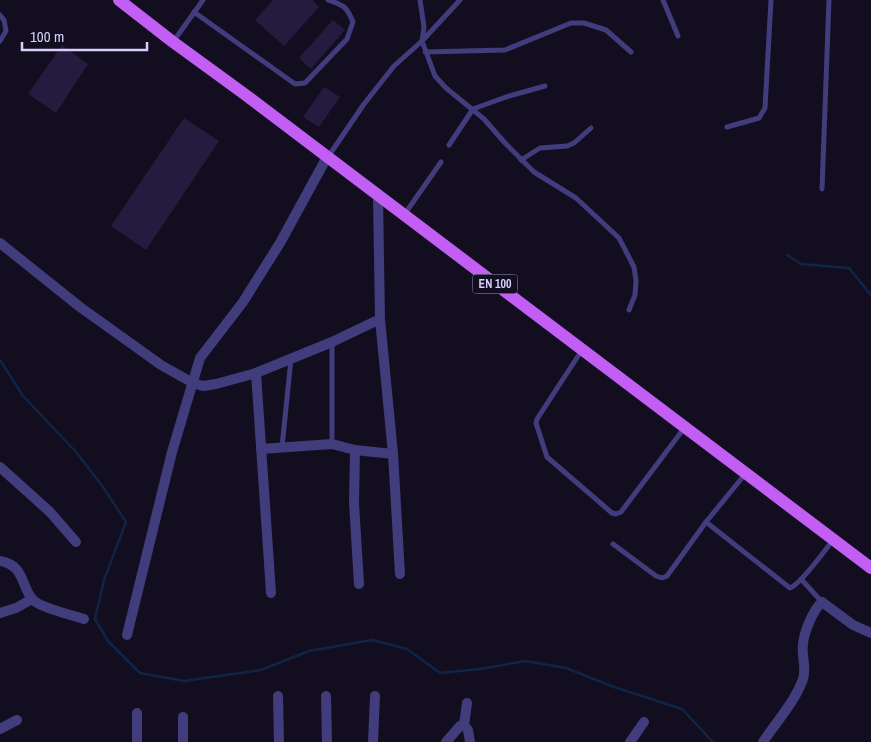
<svg xmlns="http://www.w3.org/2000/svg" width="871" height="742" font-family="'Archivo Narrow',sans-serif">
	<style>
		.lines { fill: none; stroke-linecap: round; stroke-linejoin: round }
		.stream { stroke: #112445; stroke-width: 2.5 }
		.building { fill: #241b3f }
		.lane { stroke: #413c7c; stroke-width: 5 }
		.street { stroke: #413c7c; stroke-width: 10 }
		.primary { stroke: #c35ef5; stroke-width: 12 }
		.labels { text-anchor: middle; dominant-baseline: central; stroke-width: 4.5; stroke-linejoin: round; paint-order: stroke }
		.shield { fill: #120e20; stroke: #9c96ba; stroke-width: 1 }
		.shield-label { font-size: 12px; font-weight: bold; fill: #d7d0fc }
	</style>
	<rect width="100%" height="100%" fill="#120e20"/>
	<g class="lines">
		<!-- stream -->
		<g class="stream">
			<path d="M787 255 801 264 849 268 871 295"/>
			<path d="M0 360 23 396 76 452 103 487 126 522 104 580 95 619 108 641 140 673 184 681 261 670 309 651 372 640 407 649 440 673 480 669 525 661 566 668 614 687 682 709 713 742"/>
		</g>
	</g>
	<!-- building -->
	<g class="building">
		<path d="M273 0H312L319 7 284 46 255 20Z"/>
		<path d="M333 20 345 30 311 69 299 58Z"/>
		<path d="M62 45 88 64 56 113 28 94Z"/>
		<path d="M324 87 340 97 319 127 303 117Z"/>
		<path d="M184 118 219 141 146 250 111 226Z"/>
	</g>
	<g class="lines">
		<!-- lane -->
		<g class="lane">
			<path d="M420 0 424 27 422 41 435 76 446 88 484 119 505 143 534 172 576 198 619 238 634 267 636 281 635 295 629 310"/>
			<path d="M663 0 678 36"/>
			<path d="M194 12 295 84 305 83 347 39 353 22C347 7 344 5 328 0"/>
			<path d="M0 15 4 20 6 31 0 41"/>
			<path d="M173 42 203 0"/>
			<path d="M425 52 505 50 571 23H584L606 30 631 52"/>
			<path d="M727 127 759 118 765 108 771 0"/>
			<path d="M449 145 473 109 506 97 545 86"/>
			<path d="M328 157 364 104 394 66 422 41 460 0"/>
			<path d="M521 160 540 148 567 146 574 143 591 128"/>
			<path d="M822 189 829 0"/>
			<path d="M404 215 441 162"/>
			<path d="M332 342V444"/>
			<path d="M582 350 537 419 536 423 547 457 612 513 616 514 621 512 685 427"/>
			<path d="M282 447 291 359"/>
			<path d="M706 522 790 588C801 584 825 550 833 540"/>
			<path d="M613 544 656 576 662 578 667 576 706 522 746 473"/>
			<path d="M801 579 822 602"/>
		</g>
		<!-- street -->
		<g class="street">
			<path d="M378 196 380 319 393 454 400 574"/>
			<path d="M0 243 80 307 161 365 193 383 203 386 216 384 256 373 332 342 380 319"/>
			<path d="M256 373 271 593"/>
			<path d="M261 449 332 444 355 450 393 454"/>
			<path d="M355 450 354 503 359 584"/>
			<path d="M0 467 50 512 76 542"/>
			<path d="M0 561C24 565 21 585 32 599 40 608 72 615 84 619"/>
			<path d="M0 613 16 608 32 599"/>
			<path d="M127 635 172 452 200 358 243 302 280 243 327 157"/>
			<path d="M278 696 279 742"/>
			<path d="M326 696 327 742"/>
			<path d="M467 703 464 725 468 730 470 742"/>
			<path d="M183 717V742"/>
			<path d="M0 729 17 720"/>
			<path d="M137 742V713"/>
			<path d="M373 742 375 696"/>
			<path d="M446 742 460 726 464 725"/>
			<path d="M630 742 644 722"/>
			<path d="M763 742C776 722 795 702 803 679 807 667 801 656 803 644 804 632 813 610 822 602L853 625 871 633"/>
		</g>
		<!-- primary -->
		<path class="primary" d="M119 0 173 42 243 93 871 568"/>
	</g>
	<g class="labels">
		<!-- shield labels -->
		<rect class="shield" x="472.5" y="274.5" width="45" height="19" rx="4"/>
		<g class="shield-label">
			<text x="495" y="284">EN 100</text>
		</g>
	</g>
	<!-- scale -->
	<path d="M22 42v8h125v-8" fill="none" stroke="#d7d0fc" stroke-width="2.5"/>
	<text x="30" y="42" font-size="15" fill="#d7d0fc" stroke="#120e20" stroke-width="4" paint-order="stroke">100 m</text>
</svg>
